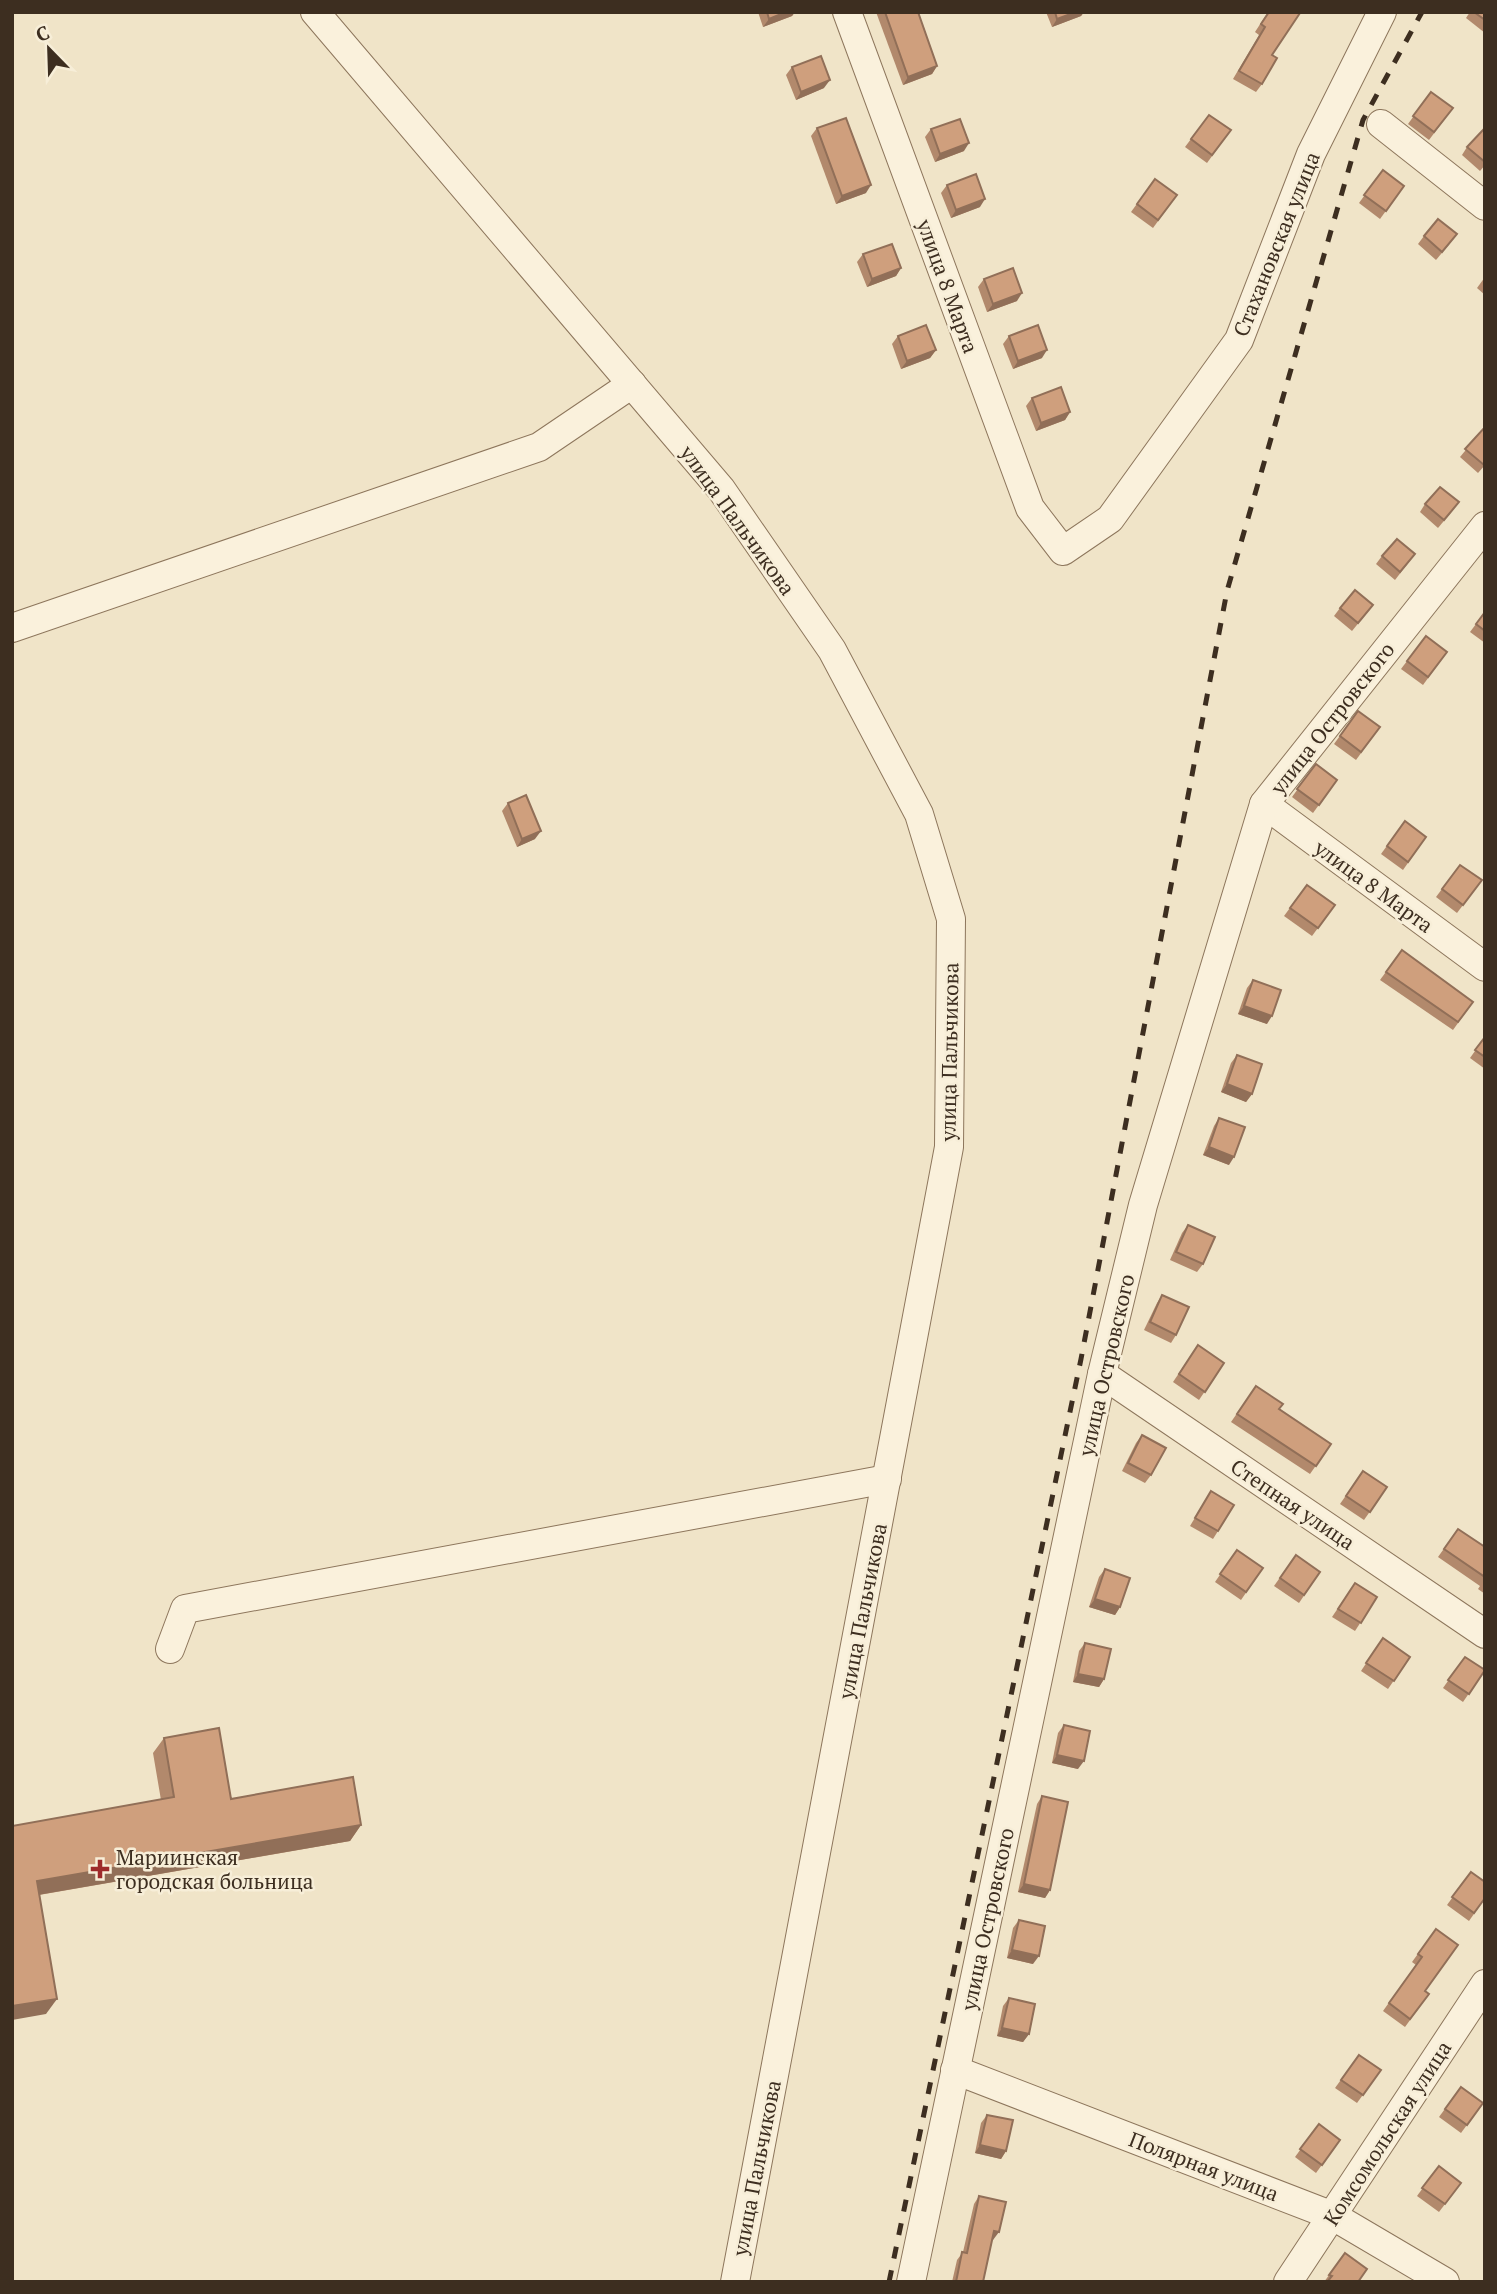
<svg xmlns="http://www.w3.org/2000/svg" width="1497" height="2294" font-family="'PT Serif',serif">
	<style>
		.lines { fill: none; stroke-linecap: round; stroke-linejoin: round }
		.minor-casing { stroke: #8d765c; stroke-width: 30 }
		.minor { stroke: #faf1dc; stroke-width: 28 }
		.rail { stroke: #3d2e20; stroke-width: 5; stroke-dasharray: 12 12; stroke-linecap: butt }
		.wall { fill: #b2896c }
		.shaded-wall { fill: #916f58 }
		.building { fill: #cf9f7d; stroke: #916f58; stroke-width: 2 }
		.poi-dot { fill: #9e2a2b; stroke: #f7eed8; stroke-width: 2.5 }
		.labels { text-anchor: middle; dominant-baseline: central; stroke-width: 5; stroke-linejoin: round; paint-order: stroke }
		.street-label { font-size: 21px; fill: #3d2e20; stroke: #f7eed8 }
		.poi-label { font-size: 21px; fill: #3d2e20; stroke: #f7eed8; text-anchor: start }
	</style>
	<rect width="100%" height="100%" fill="#f0e4c8"/>
	<g class="lines">
		<defs>
			<g id="minor">
				<path d="M315 12 721 489 832 650 919 814 951 919 949 1147 735 2282"/>
				<path d="M847 12 1030 508 1063 551 1110 519 1239 340 1311 154 1382 12"/>
				<path d="M1381 124 1485 206"/>
				<path d="M12 628 539 447 632 384"/>
				<path d="M1264 804 1485 967"/>
				<path d="M1102 1374 1485 1634"/>
				<path d="M170 1649 185 1609 887 1479"/>
				<path d="M955 2070 1333 2216 1445 2282"/>
				<path d="M911 2282 1102 1374 1143 1205 1264 804 1485 526"/>
				<path d="M1288 2282 1485 1984"/>
			</g>
		</defs>
		<!-- minor casing -->
		<use href="#minor" class="minor-casing"/>
		<!-- minor -->
		<use href="#minor" class="minor"/>
		<!-- rail -->
		<path class="rail" d="M889 2282 1081 1359 1227 591 1363 120 1422 12"/>
	</g>
	<!-- wall -->
	<g class="wall">
		<path d="M758 12H795L792 16 763 27Z"/>
		<path d="M876 12H918L937 66 932 74 903 85Z"/>
		<path d="M1046 12H1084L1081 16 1052 27Z"/>
		<path d="M1268 12 1272 55 1262 84 1256 92 1233 79 1259 35 1255 32Z"/>
		<path d="M1470 12H1485V33L1466 18Z"/>
		<path d="M792 67 824 88 796 100 786 75Z"/>
		<path d="M1431 92 1453 108 1429 140 1408 124Z"/>
		<path d="M1209 115 1231 130 1207 163 1185 147Z"/>
		<path d="M817 128 866 193 836 204 811 136Z"/>
		<path d="M931 129 964 151 935 162 925 137Z"/>
		<path d="M1485 132V165L1480 171 1462 155 1467 147Z"/>
		<path d="M1383 170 1404 186 1380 219 1359 203Z"/>
		<path d="M1155 179 1177 195 1153 228 1131 212Z"/>
		<path d="M947 185 980 207 951 218 941 193Z"/>
		<path d="M1424 236 1451 242 1436 260 1418 244Z"/>
		<path d="M863 254 901 268 896 276 867 287 857 262Z"/>
		<path d="M1485 277V295L1477 288Z"/>
		<path d="M984 279 1017 301 987 312 978 287Z"/>
		<path d="M898 336 936 350 930 358 901 369 892 344Z"/>
		<path d="M1009 336 1042 358 1013 369 1003 344Z"/>
		<path d="M1032 398 1070 412 1065 420 1036 431 1026 406Z"/>
		<path d="M1485 427V465L1478 473 1460 457Z"/>
		<path d="M1425 504 1453 510 1438 528 1420 512Z"/>
		<path d="M1415 554 1395 580 1376 564 1382 556Z"/>
		<path d="M1373 605 1352 631 1334 616 1340 608Z"/>
		<path d="M1485 612V643L1470 632Z"/>
		<path d="M1426 636 1447 652 1423 685 1401 669Z"/>
		<path d="M1358 711 1380 727 1356 760 1334 744Z"/>
		<path d="M1316 764 1337 780 1313 813 1292 797Z"/>
		<path d="M508 803 535 839 517 847 502 811Z"/>
		<path d="M1405 821 1426 837 1403 870 1381 854Z"/>
		<path d="M1460 865 1482 880 1457 913 1436 897Z"/>
		<path d="M1307 885 1335 905 1312 936 1284 916Z"/>
		<path d="M1402 950 1473 1002 1453 1030 1380 980Z"/>
		<path d="M1253 980 1267 1024 1238 1014 1247 988Z"/>
		<path d="M1485 1037V1069L1470 1058Z"/>
		<path d="M1237 1055 1252 1094 1246 1102 1221 1092 1231 1063Z"/>
		<path d="M1219 1118 1229 1165 1203 1155 1214 1126Z"/>
		<path d="M1188 1225 1203 1264 1197 1272 1170 1260 1182 1233Z"/>
		<path d="M1162 1295 1176 1335 1171 1343 1144 1330 1157 1303Z"/>
		<path d="M1198 1345 1224 1363 1199 1400 1173 1382Z"/>
		<path d="M1256 1386 1279 1409 1331 1444 1310 1474 1231 1422Z"/>
		<path d="M1142 1435 1151 1475 1145 1483 1122 1471 1136 1443Z"/>
		<path d="M1363 1471 1387 1487 1364 1520 1340 1504Z"/>
		<path d="M1211 1491 1218 1531 1213 1539 1190 1526Z"/>
		<path d="M1458 1529 1485 1547V1594L1478 1589 1480 1586 1438 1557Z"/>
		<path d="M1237 1550 1263 1568 1241 1600 1215 1582Z"/>
		<path d="M1296 1555 1320 1572 1299 1603 1274 1586Z"/>
		<path d="M1105 1569 1120 1607 1115 1615 1089 1607 1099 1577Z"/>
		<path d="M1355 1583 1377 1597 1355 1631 1332 1617Z"/>
		<path d="M1383 1638 1410 1657 1388 1689 1361 1671Z"/>
		<path d="M1085 1643 1104 1679 1099 1687 1073 1682 1079 1651Z"/>
		<path d="M1465 1657 1485 1670 1463 1702 1443 1688Z"/>
		<path d="M1064 1725 1078 1769 1052 1763 1058 1733Z"/>
		<path d="M164 1738 231 1799 361 1825 350 1841 39 1895 46 2014 12 1826 161 1800 153 1753Z"/>
		<path d="M1042 1796 1050 1890 1045 1898 1018 1892 1037 1804Z"/>
		<path d="M1471 1872 1485 1898 1469 1921 1447 1905Z"/>
		<path d="M1019 1920 1033 1964 1007 1958 1013 1928Z"/>
		<path d="M1436 1929 1425 1991 1429 1994 1405 2027 1383 2011 1416 1965 1412 1962Z"/>
		<path d="M1009 1998 1029 2034 1023 2042 997 2036 1003 2006Z"/>
		<path d="M1359 2055 1381 2070 1357 2103 1335 2088Z"/>
		<path d="M1461 2087 1483 2103 1461 2133 1439 2117Z"/>
		<path d="M987 2115 1006 2151 1001 2159 975 2153 981 2123Z"/>
		<path d="M1319 2124 1340 2140 1316 2173 1295 2157Z"/>
		<path d="M1439 2166 1461 2183 1439 2212 1417 2196Z"/>
		<path d="M979 2196 993 2240H992L983 2282H952L957 2260 963 2252 974 2204Z"/>
		<path d="M1345 2253 1358 2282H1324Z"/>
	</g>
	<!-- shaded-wall -->
	<g class="shaded-wall">
		<path d="M786 12H795L792 16 763 27 769 19Z"/>
		<path d="M1076 12H1084L1081 16 1052 27 1057 19Z"/>
		<path d="M937 66 932 74 903 85 908 77Z"/>
		<path d="M830 80 824 88 796 100 801 92Z"/>
		<path d="M969 143 964 151 935 162 940 154Z"/>
		<path d="M871 185 866 193 836 204 842 196Z"/>
		<path d="M985 199 980 207 951 218 956 210Z"/>
		<path d="M901 268 896 276 867 287 872 279Z"/>
		<path d="M1022 293 1017 301 987 312 993 304Z"/>
		<path d="M936 350 930 358 901 369 907 361Z"/>
		<path d="M1047 350 1042 358 1013 369 1018 361Z"/>
		<path d="M1070 412 1065 420 1036 431 1041 423Z"/>
		<path d="M541 831 535 839 517 847 522 839Z"/>
		<path d="M1244 1006 1272 1016 1267 1024 1238 1014Z"/>
		<path d="M1227 1084 1252 1094 1246 1102 1221 1092Z"/>
		<path d="M1209 1147 1234 1157 1229 1165 1203 1155Z"/>
		<path d="M1095 1599 1120 1607 1115 1615 1089 1607Z"/>
		<path d="M1078 1674 1104 1679 1099 1687 1073 1682Z"/>
		<path d="M1057 1755 1084 1761 1078 1769 1052 1763Z"/>
		<path d="M361 1825 350 1841 26 1897 37 1881Z"/>
		<path d="M1024 1884 1050 1890 1045 1898 1018 1892Z"/>
		<path d="M1012 1950 1039 1956 1033 1964 1007 1958Z"/>
		<path d="M57 1999 46 2014 12 2020V2006Z"/>
		<path d="M1002 2028 1029 2034 1023 2042 997 2036Z"/>
		<path d="M980 2145 1006 2151 1001 2159 975 2153Z"/>
		<path d="M994 2231 999 2232 993 2240 989 2239Z"/>
	</g>
	<!-- building -->
	<g class="building">
		<path d="M767 12H786L769 19Z"/>
		<path d="M885 12H918L937 66 908 77Z"/>
		<path d="M1055 12H1076L1057 19Z"/>
		<path d="M1269 12 1300 13 1272 55 1277 58 1262 84 1239 71 1265 27 1261 24Z"/>
		<path d="M1474 12H1485V20Z"/>
		<path d="M821 56 830 80 801 92 792 67Z"/>
		<path d="M1431 92 1453 108 1434 132 1413 116Z"/>
		<path d="M1209 115 1231 130 1212 155 1191 139Z"/>
		<path d="M846 118 871 185 842 196 817 128Z"/>
		<path d="M960 119 969 143 940 154 931 129Z"/>
		<path d="M1483 130 1485 132V162L1467 147Z"/>
		<path d="M1383 170 1404 186 1386 211 1364 195Z"/>
		<path d="M976 174 985 199 956 210 947 185Z"/>
		<path d="M1155 179 1177 195 1158 220 1137 204Z"/>
		<path d="M1438 219 1457 234 1442 252 1424 236Z"/>
		<path d="M892 244 901 268 872 279 863 254Z"/>
		<path d="M1013 268 1022 293 993 304 984 279Z"/>
		<path d="M926 325 936 350 907 361 898 336Z"/>
		<path d="M1038 325 1047 350 1018 361 1009 336Z"/>
		<path d="M1061 387 1070 412 1041 423 1032 398Z"/>
		<path d="M1485 427V463L1484 465 1465 449Z"/>
		<path d="M1440 487 1459 502 1444 520 1425 504Z"/>
		<path d="M1397 539 1415 554 1400 572 1382 556Z"/>
		<path d="M1355 590 1373 605 1358 623 1340 608Z"/>
		<path d="M1485 612V631L1476 624Z"/>
		<path d="M1426 636 1447 652 1428 677 1407 661Z"/>
		<path d="M1358 711 1380 727 1361 752 1340 736Z"/>
		<path d="M1316 764 1337 780 1319 805 1297 789Z"/>
		<path d="M526 795 541 831 522 839 508 803Z"/>
		<path d="M1405 821 1426 837 1408 862 1387 846Z"/>
		<path d="M1460 865 1482 880 1463 905 1442 889Z"/>
		<path d="M1307 885 1335 905 1318 928 1290 908Z"/>
		<path d="M1402 950 1473 1002 1458 1022 1386 972Z"/>
		<path d="M1253 980 1281 990 1272 1016 1244 1006Z"/>
		<path d="M1485 1037V1057L1475 1050Z"/>
		<path d="M1237 1055 1262 1064 1252 1094 1227 1084Z"/>
		<path d="M1219 1118 1245 1127 1234 1157 1209 1147Z"/>
		<path d="M1188 1225 1215 1237 1203 1264 1176 1252Z"/>
		<path d="M1162 1295 1189 1307 1176 1335 1150 1322Z"/>
		<path d="M1198 1345 1224 1363 1205 1392 1179 1374Z"/>
		<path d="M1256 1386 1283 1404 1279 1409 1331 1444 1316 1466 1237 1414Z"/>
		<path d="M1142 1435 1166 1448 1151 1475 1128 1463Z"/>
		<path d="M1363 1471 1387 1487 1370 1512 1346 1496Z"/>
		<path d="M1211 1491 1234 1505 1218 1531 1195 1518Z"/>
		<path d="M1458 1529 1485 1547V1577L1444 1549Z"/>
		<path d="M1237 1550 1263 1568 1246 1592 1220 1574Z"/>
		<path d="M1296 1555 1320 1572 1304 1595 1280 1578Z"/>
		<path d="M1105 1569 1130 1578 1120 1607 1095 1599Z"/>
		<path d="M1355 1583 1377 1597 1361 1623 1338 1609Z"/>
		<path d="M1383 1638 1410 1657 1394 1681 1366 1663Z"/>
		<path d="M1085 1643 1111 1649 1104 1679 1078 1674Z"/>
		<path d="M1465 1657 1485 1670 1469 1694 1448 1680Z"/>
		<path d="M1064 1725 1090 1731 1084 1761 1057 1755Z"/>
		<path d="M219 1728 231 1799 353 1777 361 1825 37 1881 57 1999 12 2006V1826L174 1797 164 1738Z"/>
		<path d="M1042 1796 1068 1802 1050 1890 1024 1884Z"/>
		<path d="M1471 1872 1485 1882V1898L1474 1913 1452 1897Z"/>
		<path d="M1019 1920 1045 1926 1039 1956 1012 1950Z"/>
		<path d="M1436 1929 1458 1945 1425 1991 1429 1994 1410 2019 1389 2003 1422 1957 1418 1954Z"/>
		<path d="M1009 1998 1035 2004 1029 2034 1002 2028Z"/>
		<path d="M1359 2055 1381 2070 1363 2095 1341 2080Z"/>
		<path d="M1461 2087 1483 2103 1467 2125 1445 2109Z"/>
		<path d="M987 2115 1013 2120 1006 2151 980 2145Z"/>
		<path d="M1319 2124 1340 2140 1322 2165 1300 2149Z"/>
		<path d="M1439 2166 1461 2183 1445 2204 1422 2188Z"/>
		<path d="M979 2196 1006 2202 999 2232 994 2231 983 2282H956L962 2252 967 2253Z"/>
		<path d="M1345 2253 1367 2269 1358 2282H1327L1332 2276 1329 2275Z"/>
	</g>
	<!-- markers -->
	<path class="poi-dot" d="M96.5 1858.5h7v7h7v7h-7v7h-7v-7h-7v-7h7z"/>
	<g class="labels">
		<!-- street labels -->
		<g class="street-label">
			<text transform="translate(1276 244) rotate(-68)">Стахановская улица</text>
			<text transform="translate(948 286) rotate(70)">улица 8 Марта</text>
			<text transform="translate(738 520) rotate(54)">улица Пальчикова</text>
			<text transform="translate(1332 718) rotate(-52)">улица Островского</text>
			<text transform="translate(1374 886) rotate(36)">улица 8 Марта</text>
			<text transform="translate(949 1052) rotate(-89)">улица Пальчикова</text>
			<text transform="translate(1106 1365) rotate(-77)">улица Островского</text>
			<text transform="translate(1293 1504) rotate(34)">Степная улица</text>
			<text transform="translate(862 1611) rotate(-79)">улица Пальчикова</text>
			<text transform="translate(987 1919) rotate(-78)">улица Островского</text>
			<text transform="translate(1387 2133) rotate(-57)">Комсомольская улица</text>
			<text transform="translate(1204 2166) rotate(21)">Полярная улица</text>
			<text transform="translate(756 2168) rotate(-79)">улица Пальчикова</text>
		</g>
		<!-- poi labels -->
		<g class="poi-label">
			<text x="116" y="1857">Мариинская<tspan x="116" dy="24">городская больница</tspan></text>
		</g>
	</g>
	<!-- border -->
	<rect width="1497" height="2294" fill="none" stroke="#3d2e20" stroke-width="28"/>
	<!-- north arrow -->
	<g transform="translate(49 49) rotate(337)" stroke="#f7eed8" stroke-width="5" paint-order="stroke">
	<path d="M0-5L12 26L0 18L-12 26Z" fill="#3d2e20"/>
	<text y="-10" font-size="19" font-weight="bold" text-anchor="middle" fill="#3d2e20">С</text>
	</g>
</svg>
